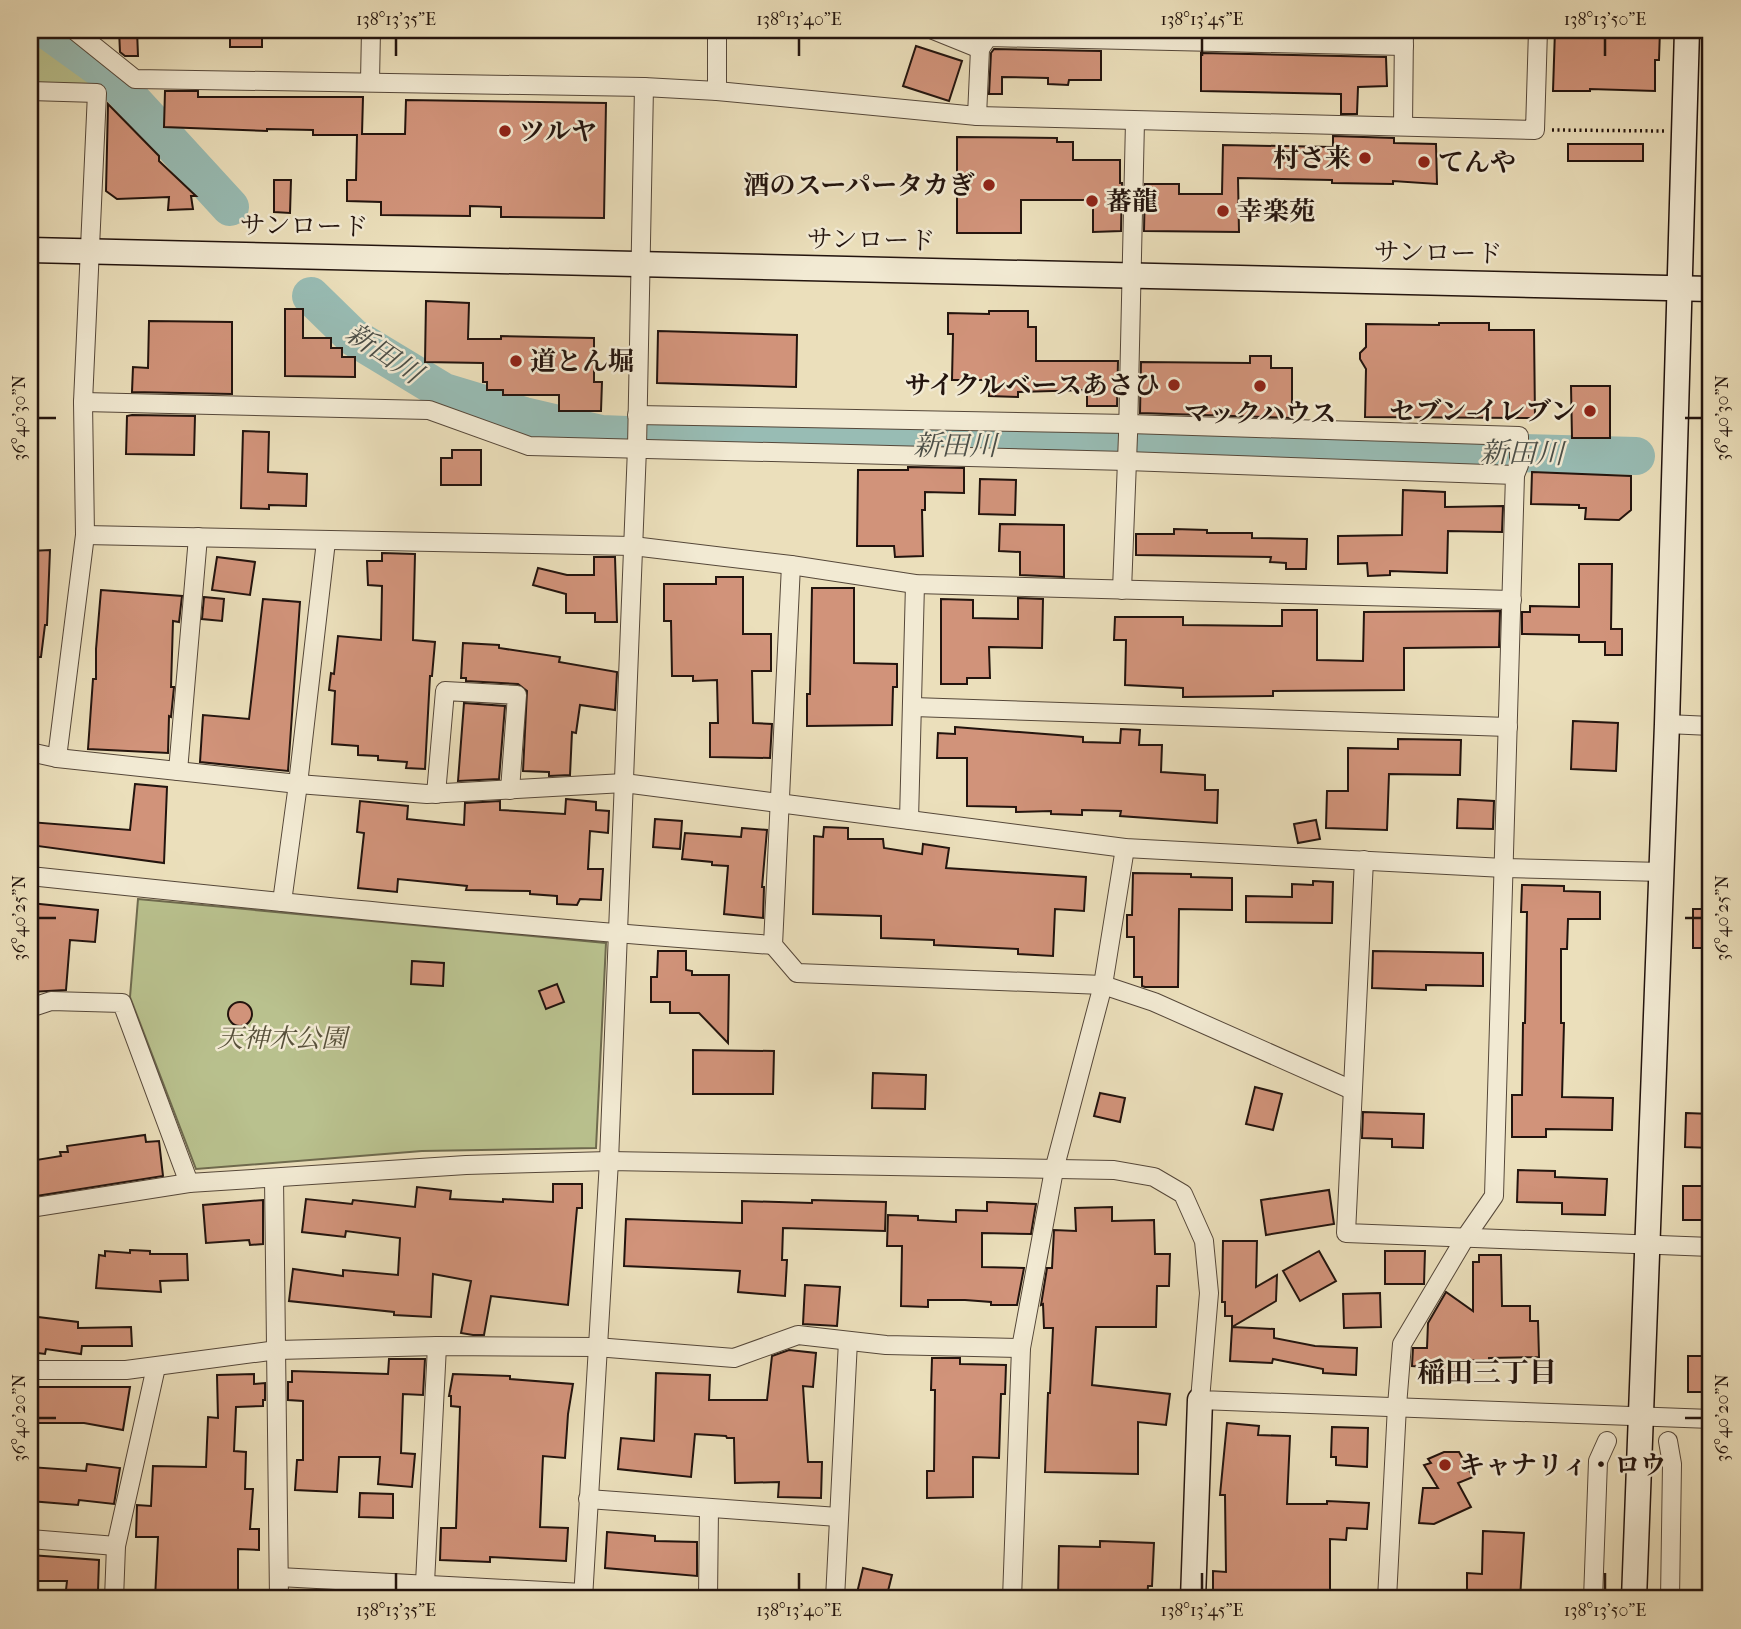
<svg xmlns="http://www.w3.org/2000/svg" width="1741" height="1629" font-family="'IM FELL French Canon','Noto Serif JP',serif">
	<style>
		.green { fill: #b9c18e; stroke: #6e6a4e; stroke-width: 2 }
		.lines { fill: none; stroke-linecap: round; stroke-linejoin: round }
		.river { stroke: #98bcb4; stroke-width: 38 }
		.building { fill: #d1937a; stroke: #23140e; stroke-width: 2 }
		.street-casing { stroke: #554739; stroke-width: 20 }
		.secondary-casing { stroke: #23140e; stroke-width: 27 }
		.path { stroke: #23140e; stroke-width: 3.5; stroke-dasharray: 2 3.5; stroke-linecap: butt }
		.street { stroke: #f2ead3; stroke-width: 18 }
		.secondary { stroke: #f2ead3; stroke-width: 24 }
		.ticks { fill: none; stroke: #23140e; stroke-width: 2.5 }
		.poi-dot { fill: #8f2418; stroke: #f2ead3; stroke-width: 2.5 }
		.labels { text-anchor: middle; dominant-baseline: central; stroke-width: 5; stroke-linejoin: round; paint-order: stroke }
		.poi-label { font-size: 26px; font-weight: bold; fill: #23140e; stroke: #f2ead3; text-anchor: start }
		.street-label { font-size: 26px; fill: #23140e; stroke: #f2ead3 }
		.park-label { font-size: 26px; font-style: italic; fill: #58513b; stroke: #f2ead3 }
		.water-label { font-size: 28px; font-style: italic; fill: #4c4f48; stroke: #f2ead3 }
		.neighbourhood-label { font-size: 28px; font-weight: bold; fill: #23140e; stroke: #f2ead3 }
		.neatline { fill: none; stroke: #23140e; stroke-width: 2.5 }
		.ticks-label { font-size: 18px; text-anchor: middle; fill: #23140e }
	</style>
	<rect width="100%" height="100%" fill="#ebdfbb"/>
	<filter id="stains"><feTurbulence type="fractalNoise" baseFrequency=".00286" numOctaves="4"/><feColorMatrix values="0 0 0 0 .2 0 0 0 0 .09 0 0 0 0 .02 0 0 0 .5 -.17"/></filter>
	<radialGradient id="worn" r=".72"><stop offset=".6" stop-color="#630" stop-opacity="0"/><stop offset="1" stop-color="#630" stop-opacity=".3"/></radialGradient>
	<!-- green -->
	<g class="green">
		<path d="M30 35 104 89 30 88Z"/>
		<path d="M138 899 606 943 596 1148 422 1151 196 1169 130 997Z"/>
	</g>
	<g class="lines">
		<!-- river -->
		<g class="river">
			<path d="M47 30 108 74 230 207"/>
			<path d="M311 296 353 337 444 392 524 416 601 434 942 447 1129 443 1636 456"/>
		</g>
	</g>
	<!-- building -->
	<g class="building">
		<path d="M119 30H137L138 56H125L120 52Z"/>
		<rect x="230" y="30" width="32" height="17"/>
		<path d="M1555 30H1660L1659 60H1655V91L1590 89V91H1553Z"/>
		<path d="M916 46 962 61 949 101 903 86Z"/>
		<path d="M994 49 1101 51V80H1069L1068 85 1048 84V78L1002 77V94H989L991 53Z"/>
		<path d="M1201 53 1386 57 1387 86 1358 87 1357 114H1341V94L1201 91Z"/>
		<path d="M165 91H198V97H363L362 134H405L406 100 606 103 604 218 501 217V207L470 206V216L381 215V202L347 201V180H356L357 135H313V130L267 129V131L164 127Z"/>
		<path d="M108 104 159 156V161L196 196H191L193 209 168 210 169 197 117 199 106 191Z"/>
		<path d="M1333 136 1394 138V143L1436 144 1437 184 1393 181V184L1332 183V180L1238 178 1239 232 1144 231 1145 184H1179V194H1222L1223 145 1333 147Z"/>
		<path d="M957 137 1057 138V142H1073V160H1120V183H1122L1121 231 1093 232V200H1021V233H957Z"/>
		<rect x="1568" y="144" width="75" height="17"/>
		<path d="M274 180H291L290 213 274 212Z"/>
		<path d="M426 301 469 303 468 339H501V336L594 338V382H602L601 411H559V395H503V390H487V382H483V363L425 362Z"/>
		<path d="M285 309H303V338H331V348H342V357H355V377L285 376Z"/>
		<path d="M989 311H1028V327H1036V361H1118L1117 406H1087V390L1018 392V397L989 396 990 380H952L953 334H948V313L989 314Z"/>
		<path d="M149 321 232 322V394L132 392 133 367 148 368Z"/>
		<path d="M1439 323H1489V330H1534L1535 418 1365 417 1366 369 1360 359V353L1366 347V324L1439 325Z"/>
		<path d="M658 331 797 335 796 387 657 383Z"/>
		<path d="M1250 356H1271V368H1292V418L1140 413 1141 362 1250 363Z"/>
		<path d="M1571 386H1610V438H1572Z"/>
		<path d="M132 415 195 416 194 455 126 454 127 416Z"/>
		<path d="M243 431 269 432 268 472 307 474 306 506 269 505V509L241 508Z"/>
		<path d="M452 450H481V485H441V458H452Z"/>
		<path d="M908 467 964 468V493L925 492V510H922L923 556 895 557 894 546H857L858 470H908Z"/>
		<path d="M1532 472 1631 476V510L1619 520 1585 519 1586 508H1579V505L1531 504Z"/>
		<path d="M980 479 1016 480 1015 515 979 514Z"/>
		<path d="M1403 490 1445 492V507L1503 506 1502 532 1448 531 1447 573 1390 571V575L1368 576 1367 563 1338 564V536L1402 535Z"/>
		<path d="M1000 524 1064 525V577L1020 575V552L999 551Z"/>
		<path d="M1174 529 1207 530V533H1252V538L1307 539 1306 569H1286V563L1270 562 1271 557 1136 555V534H1174Z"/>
		<path d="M50 550 47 625H45L41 657H30V551Z"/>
		<path d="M382 553 415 554 413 640 435 642 432 676H430L425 769 406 768 407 762 378 760V756L358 755V746L332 744 335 691 329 690 331 673 334 674 338 636 381 640 382 586 368 585 367 561H382Z"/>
		<path d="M217 557 255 562 250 595 212 590Z"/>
		<path d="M594 557H615L617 622H595V613H566V594L533 585 538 568 567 575H594Z"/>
		<path d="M1579 564H1612L1611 629H1622V655H1605V642H1579V635L1522 634V612H1530V606L1579 607Z"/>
		<path d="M716 577H743V634H771V671H752L753 723 772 724 770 758 710 757V723H718L717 680 693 681V676H672L671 621H664V584H716Z"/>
		<path d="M812 588H854V663L897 664V687H893L892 725 807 726V694H810Z"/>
		<path d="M101 590 182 596 179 622 173 621 171 687H174L171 717 169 716 168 753 88 749 93 679H96V649Z"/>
		<path d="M204 597 224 599 222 621 202 619Z"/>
		<path d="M1018 598 1043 599 1042 648 989 647 990 678H967V684H941V599L973 600V618L1018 619Z"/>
		<path d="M263 599 300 602 288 771 200 762 203 715 249 719Z"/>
		<path d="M1282 610H1317V660L1363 661 1364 612 1500 611 1499 647 1404 648V690L1273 691V696L1183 697V688L1125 685 1126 640H1114L1115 617H1183V625L1282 626Z"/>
		<path d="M463 643 499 645V648L560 657 559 662 617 672 615 710 580 705 576 733 572 732 570 775 549 776V772L523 771 527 691 518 684 466 681V678H461Z"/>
		<path d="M464 703 505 706 499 779 458 781Z"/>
		<path d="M1573 721 1618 723 1616 771 1571 769Z"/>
		<path d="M955 727 1083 737V742L1120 743 1121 729 1140 730 1139 745H1162L1161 772 1205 775V790H1218L1217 823 1120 816 1121 811 1082 810V815L1051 814V811L1016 812V807L967 806V758H937L938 733 955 734Z"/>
		<path d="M1398 739 1461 740 1460 775 1389 774 1387 830 1326 828 1327 791H1348V748L1398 749Z"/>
		<path d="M135 784 167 787 164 863 30 845V822L130 830Z"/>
		<path d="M566 799 596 802V810L609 811 608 833 590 831 588 869H603L601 900 580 899 577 905 557 904V896L530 894V891L466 890 467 886 398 879 397 892 358 888 364 833 357 832 360 801 408 806 407 819 464 825 465 803 500 801V810L565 814Z"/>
		<path d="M1458 799 1494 801 1493 829 1457 828Z"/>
		<path d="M655 819 682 821 680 849 653 847Z"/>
		<path d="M1316 820 1320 839 1298 843 1294 824Z"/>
		<path d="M824 827 848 828V839H883L884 848 922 854 923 844 949 848 946 868 1086 877 1084 911 1055 909 1053 956 1018 954V949L934 945V940L881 938V916L813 914 814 836 823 837Z"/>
		<path d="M742 828 767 830 762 887H764L763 918 724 914 728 866 712 865V862L682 859 685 833 741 837Z"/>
		<path d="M1133 873 1191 874V877L1232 878V910L1179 909 1178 987H1145L1142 986V977H1134V937H1127V915H1132Z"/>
		<path d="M1313 881 1333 882 1332 923 1246 922V896L1292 897V884L1313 885Z"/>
		<path d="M1522 885 1564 886V891L1600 892V919H1568L1567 949H1561V1023H1564L1562 1097 1613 1098 1612 1130 1546 1129V1137H1512V1095H1522L1523 1023H1525L1527 912H1521Z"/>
		<path d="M30 903 98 910 95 942 70 940 66 990 30 992Z"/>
		<rect x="1693" y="909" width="18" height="39"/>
		<path d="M658 951H686V970L692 971V975H729L728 1043 699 1013H670V1002H651V977H657Z"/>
		<path d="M1373 951 1483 953V986L1426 985V990L1372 988Z"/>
		<path d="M412 961 444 963 443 986 411 984Z"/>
		<path d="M557 984 564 1002 546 1009 539 991Z"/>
		<circle cx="240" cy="1014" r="12"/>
		<path d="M693 1050 774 1051 773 1094H693Z"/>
		<path d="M873 1073 926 1075 925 1109 872 1108Z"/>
		<path d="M1255 1087 1282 1094 1273 1130 1246 1124Z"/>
		<path d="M1100 1093 1125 1098 1120 1122 1094 1116Z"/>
		<path d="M1363 1112 1424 1114 1423 1148 1392 1147V1139L1362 1138Z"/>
		<path d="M1686 1113 1711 1114V1148L1685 1147Z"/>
		<path d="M145 1135 146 1142 159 1141 163 1176 30 1197V1161L61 1156 60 1152H68L67 1146Z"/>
		<path d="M1518 1170 1555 1171V1177L1607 1179 1605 1215 1562 1214V1203L1517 1202Z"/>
		<path d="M553 1184H582V1208H577L568 1305 491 1296 484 1335H473L461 1333 471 1281 433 1274 431 1317 394 1315V1312L289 1301 293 1269 343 1276V1270L398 1275 400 1238 346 1231 345 1237 302 1232 306 1199 352 1204 353 1200 415 1207 417 1187 451 1191 450 1199 503 1202V1199L553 1202Z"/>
		<rect x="1683" y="1186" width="28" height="34"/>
		<path d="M1329 1190 1334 1224 1266 1235 1261 1200Z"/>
		<path d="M263 1200V1244L250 1245 249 1240 206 1243 203 1205Z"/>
		<path d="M812 1200 886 1202 885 1231 783 1228 782 1260H787L785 1296 738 1292 740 1271 624 1266 626 1219 742 1223V1201L812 1203Z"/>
		<path d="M987 1202 1036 1204 1031 1234 982 1233V1267L1024 1268 1017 1305H991V1302L965 1300H928V1307L901 1306 902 1246H887L888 1215 918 1216V1220L956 1222V1210L987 1211Z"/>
		<path d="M1112 1207V1221L1154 1220 1155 1254H1170L1169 1286H1157L1156 1327H1096L1092 1385 1170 1394 1166 1425 1138 1422V1474L1045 1472 1048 1393H1050L1053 1328H1044L1043 1304 1041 1305 1047 1268H1052L1054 1230 1076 1231 1075 1208Z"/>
		<path d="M1223 1241H1257L1256 1287 1277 1275 1276 1301 1232 1327V1316H1225V1302H1222Z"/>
		<path d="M130 1250 150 1251V1254H187L188 1280 160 1281 161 1292 96 1288 99 1255 105 1256V1251L130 1253Z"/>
		<path d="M1319 1251 1336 1281 1300 1301 1283 1271Z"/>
		<path d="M1385 1251H1425L1424 1284H1385Z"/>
		<path d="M1479 1255H1501L1502 1306H1530V1321H1538L1539 1357 1489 1358V1361L1457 1360 1456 1381 1427 1380V1367L1412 1366 1413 1348H1427L1428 1323 1446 1292 1473 1311V1262H1479Z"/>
		<path d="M805 1285 840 1287 837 1326 803 1324Z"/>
		<path d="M1380 1293 1381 1327 1344 1328 1343 1294Z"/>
		<path d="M30 1316 78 1322V1328L131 1327 132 1346H82L81 1354 46 1349 45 1354 30 1352Z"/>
		<path d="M1232 1327 1274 1329V1338L1315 1346 1357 1348 1356 1375 1323 1373V1369L1273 1359 1272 1363 1230 1361Z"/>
		<path d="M789 1350 816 1353 813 1387 803 1386 808 1462H822L821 1498 778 1497 779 1482 735 1483 734 1438H727L726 1436 695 1434 691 1477 618 1469 621 1438 654 1441 656 1373 710 1375 709 1400H767L772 1356Z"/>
		<rect x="1688" y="1356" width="23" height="36"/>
		<path d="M932 1358H960V1364L1006 1365 1005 1394H1001L999 1458 973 1457V1497L927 1498V1471H934L935 1390H931Z"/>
		<path d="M389 1359H425L423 1395 403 1394 401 1453 415 1454 412 1487 378 1484 380 1457H339L337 1492 295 1490 297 1460H303V1401L288 1400V1382H292V1371L388 1374Z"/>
		<path d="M254 1374V1384L265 1383V1400H263V1406L236 1407 234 1451 246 1452 245 1489H253L250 1529H259V1550L238 1549V1599H155L158 1537H136L137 1505 151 1506 153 1466 206 1467 208 1417 218 1418 217 1375Z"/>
		<path d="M453 1374 510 1376V1379L573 1384 568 1414 565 1458 543 1456 540 1527 568 1528 566 1561 490 1557V1562L440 1560 441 1528H456L460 1407 451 1406V1396H449Z"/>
		<path d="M30 1387H130L123 1430 84 1423H30Z"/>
		<path d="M1227 1423 1259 1426 1258 1435 1290 1436 1287 1504H1327V1501L1369 1503 1367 1529 1347 1528 1346 1540 1330 1539V1599H1242L1213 1597V1571L1226 1572 1225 1495H1220Z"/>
		<path d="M1332 1427 1368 1428 1367 1467 1336 1465V1457H1331Z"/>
		<path d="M1444 1452H1459L1473 1477 1458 1483 1471 1507 1434 1524 1419 1523 1423 1488H1438L1424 1465 1431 1463 1428 1459Z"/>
		<path d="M87 1464 120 1468 114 1504 79 1500 78 1505 30 1501V1467L86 1471Z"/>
		<path d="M360 1493 393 1494V1518L359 1517Z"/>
		<path d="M1483 1531 1524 1533 1520 1599H1497V1596L1467 1595V1573L1482 1574Z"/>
		<path d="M607 1532 655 1536V1541L697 1542V1576L605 1568Z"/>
		<path d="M1100 1541 1154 1543 1152 1586H1148L1147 1599H1058L1059 1546 1100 1547Z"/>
		<path d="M30 1555 99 1560 98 1591 66 1590 67 1581H30Z"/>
		<path d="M863 1568 892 1575 886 1599 857 1593Z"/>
	</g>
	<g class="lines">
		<defs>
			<g id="street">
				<path d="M74 30 135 79 644 87 717 91 977 116 1535 130 1538 30"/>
				<path d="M933 30 980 49"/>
				<path d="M370 81 371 30"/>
				<path d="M30 91 97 93 83 402 85 535 57 758"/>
				<path d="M717 91V30"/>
				<path d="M977 116 980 49 988 37 1404 46"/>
				<path d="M1403 126 1404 30"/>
				<path d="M83 402 429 410 529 446 1127 461 1515 475 1494 1196 1465 1238 1402 1344 1397 1406 1387 1599"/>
				<path d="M637 415 1129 424 1519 436V465L1515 475"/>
				<path d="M85 535 633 546 791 565 915 584 1512 600"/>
				<path d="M791 565 773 945 797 973 1103 985 1154 1002 1352 1090"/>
				<path d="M1122 590 1128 435 1135 121"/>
				<path d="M913 707 1508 727"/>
				<path d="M1667 724 1711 726"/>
				<path d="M30 752 57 758 298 784 427 794 624 783 1125 848 1504 868 1662 872"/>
				<path d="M178 771 198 537"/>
				<path d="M436 794 445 691 517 695 510 790"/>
				<path d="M909 820 915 584"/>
				<path d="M1364 860 1346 1233 1711 1247"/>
				<path d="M30 876C277 902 525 928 773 945"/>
				<path d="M282 902 298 784 326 541"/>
				<path d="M30 1008 51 1001 122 1003 189 1183"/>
				<path d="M274 1178 279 1599"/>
				<path d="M30 1208 189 1183 466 1165 609 1161 1114 1170 1154 1177 1183 1194 1204 1241 1209 1293 1200 1400 1711 1419"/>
				<path d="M30 1370H126L277 1350 437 1346 596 1347 734 1358 798 1335 886 1345 1021 1348"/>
				<path d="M1668 1441 1672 1464 1670 1599"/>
				<path d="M588 1499 838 1517"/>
				<path d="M30 1539 116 1546"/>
				<path d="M279 1577 583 1593"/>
				<path d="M425 1583 437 1346"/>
				<path d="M114 1599 116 1546 156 1367"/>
				<path d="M583 1599 609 1161 637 448 644 87"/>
				<path d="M708 1599 709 1509"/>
				<path d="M835 1599 848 1341"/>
				<path d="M1012 1599 1021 1348 1054 1170 1103 985 1125 848"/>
				<path d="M1593 1599 1598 1461 1607 1441"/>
			</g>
			<g id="secondary">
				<path d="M30 250 1711 289"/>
				<path d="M1193 1599 1200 1400"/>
				<path d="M1634 1599 1667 724 1687 30"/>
			</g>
		</defs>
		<!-- street casing -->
		<use href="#street" class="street-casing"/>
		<!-- secondary casing -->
		<use href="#secondary" class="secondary-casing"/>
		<!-- path -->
		<path class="path" d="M1552 130 1664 131"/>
		<!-- street -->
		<use href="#street" class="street"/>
		<!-- secondary -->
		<use href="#secondary" class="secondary"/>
	</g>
	<!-- ticks -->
	<path class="ticks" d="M396 38V56M799 38V56M1202 38V56M1605 38V56M38 418H56M1685 418H1702M38 918H56M1685 918H1702M38 1418H56M1685 1418H1702M396 1573V1590M799 1573V1590M1202 1573V1590M1605 1573V1590"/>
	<!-- markers -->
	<g class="poi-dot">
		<circle cx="505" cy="131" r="7"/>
		<circle cx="1365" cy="158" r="7"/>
		<circle cx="1424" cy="162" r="7"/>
		<circle cx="989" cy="185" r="7"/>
		<circle cx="1092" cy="201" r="7"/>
		<circle cx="1223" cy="211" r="7"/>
		<circle cx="516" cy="361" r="7"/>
		<circle cx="1174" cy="385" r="7"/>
		<circle cx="1260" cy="386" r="7"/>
		<circle cx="1590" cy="411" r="7"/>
		<circle cx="1445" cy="1465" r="7"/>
	</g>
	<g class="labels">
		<!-- poi labels -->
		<g class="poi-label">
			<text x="519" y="131">ツルヤ</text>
			<text x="1351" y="158" text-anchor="end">村さ来</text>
			<text x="1438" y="162">てんや</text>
			<text x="975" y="185" text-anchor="end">酒のスーパータカぎ</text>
			<text x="1106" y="201">蕃龍</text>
			<text x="1237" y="211">幸楽苑</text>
			<text x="530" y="361">道とん堀</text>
			<text x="1160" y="385" text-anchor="end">サイクルベースあさひ</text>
			<text x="1576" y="411" text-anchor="end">セブン-イレブン</text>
			<text x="1260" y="413" text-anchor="middle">マックハウス</text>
			<text x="1459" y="1465">キャナリィ・ロウ</text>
		</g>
		<!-- street labels -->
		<g class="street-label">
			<text transform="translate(304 226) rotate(1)">サンロード</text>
			<text transform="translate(871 240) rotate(1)">サンロード</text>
			<text transform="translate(1438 253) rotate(1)">サンロード</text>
		</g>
		<!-- park labels -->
		<g class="park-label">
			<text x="282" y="1038">天神木公園</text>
		</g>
		<!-- water labels -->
		<g class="water-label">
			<text transform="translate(384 353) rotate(34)">新田川</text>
			<text x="955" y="445">新田川</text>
			<text transform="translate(1522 453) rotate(1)">新田川</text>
		</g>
		<!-- neighbourhood labels -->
		<g class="neighbourhood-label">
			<text x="1487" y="1372">稲田三丁目</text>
		</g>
	</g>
	<!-- margin -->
	<rect width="1741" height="1629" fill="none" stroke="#ebdfbb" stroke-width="77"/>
	<rect x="38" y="38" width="1664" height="1552" class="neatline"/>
	<g class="ticks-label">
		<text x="396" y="25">138°13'35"E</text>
		<text x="799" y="25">138°13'40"E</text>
		<text x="1202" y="25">138°13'45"E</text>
		<text x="1605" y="25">138°13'50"E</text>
		<text transform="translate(19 418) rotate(-90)" y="6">36°40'30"N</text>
		<text transform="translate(1722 418) rotate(-90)" y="6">36°40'30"N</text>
		<text transform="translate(19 918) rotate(-90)" y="6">36°40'25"N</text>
		<text transform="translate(1722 918) rotate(-90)" y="6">36°40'25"N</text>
		<text transform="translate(19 1418) rotate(-90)" y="6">36°40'20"N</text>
		<text transform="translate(1722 1418) rotate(-90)" y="6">36°40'20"N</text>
		<text x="396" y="1616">138°13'35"E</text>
		<text x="799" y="1616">138°13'40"E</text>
		<text x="1202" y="1616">138°13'45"E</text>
		<text x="1605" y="1616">138°13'50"E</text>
	</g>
	<rect width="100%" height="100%" filter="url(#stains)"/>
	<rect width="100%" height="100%" fill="url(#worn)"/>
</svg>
